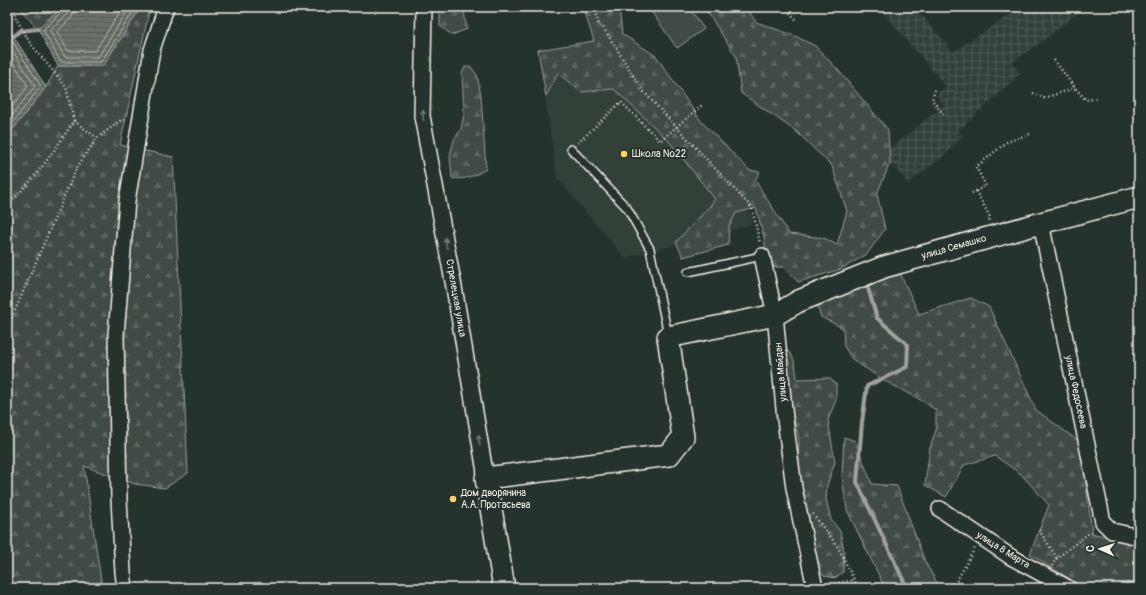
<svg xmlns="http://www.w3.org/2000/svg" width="1146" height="595" font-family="Pangolin,sans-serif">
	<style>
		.built { fill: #333f39 }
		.industrial { fill: url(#industrial-grid) }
		.forest { fill: url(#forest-firs); stroke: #9a9e96 }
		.pitch { fill: #414b45; stroke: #9a9e96 }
		.water { fill: url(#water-rules); stroke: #9fa39b }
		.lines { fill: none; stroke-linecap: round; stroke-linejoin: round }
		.shore { stroke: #bcbdb5; stroke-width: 1 }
		.stream { stroke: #9fa39b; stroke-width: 4 }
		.lane-casing { stroke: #f4f1e8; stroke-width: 10 }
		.street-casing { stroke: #f4f1e8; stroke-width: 18 }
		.secondary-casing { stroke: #f4f1e8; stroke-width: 24 }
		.path { stroke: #f4f1e8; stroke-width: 2.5; stroke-dasharray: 1 3; stroke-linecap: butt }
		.lane { stroke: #26332d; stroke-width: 7 }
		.street { stroke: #26332d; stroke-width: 15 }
		.secondary { stroke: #26332d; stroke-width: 21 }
		.oneway { fill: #6e766e }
		.poi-dot { fill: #ffd166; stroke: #26332d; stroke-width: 1.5 }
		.labels { text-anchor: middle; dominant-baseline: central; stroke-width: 4; stroke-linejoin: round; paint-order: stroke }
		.poi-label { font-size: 10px; fill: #f4f1e8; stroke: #26332d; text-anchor: start }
		.street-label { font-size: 10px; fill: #f4f1e8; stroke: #26332d }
	</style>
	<defs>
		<pattern id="industrial-grid" width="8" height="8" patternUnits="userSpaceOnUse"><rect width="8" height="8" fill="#333f39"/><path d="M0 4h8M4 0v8" fill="none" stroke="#515b56"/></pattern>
		<pattern id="forest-firs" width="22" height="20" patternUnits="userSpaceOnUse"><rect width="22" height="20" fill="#414b45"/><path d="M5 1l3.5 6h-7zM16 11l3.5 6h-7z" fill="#5d6560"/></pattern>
		<pattern id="water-rules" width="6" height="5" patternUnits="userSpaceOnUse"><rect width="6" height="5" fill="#676f68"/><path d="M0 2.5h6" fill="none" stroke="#565a55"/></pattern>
	</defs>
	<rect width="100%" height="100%" fill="#26332d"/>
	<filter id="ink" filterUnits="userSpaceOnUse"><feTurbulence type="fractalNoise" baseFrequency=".025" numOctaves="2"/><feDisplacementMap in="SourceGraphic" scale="8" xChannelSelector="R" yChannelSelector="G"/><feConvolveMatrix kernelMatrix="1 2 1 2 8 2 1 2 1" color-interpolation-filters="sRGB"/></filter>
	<g filter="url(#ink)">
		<!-- built -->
		<path class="built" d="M607 39 671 131 753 216 750 225 625 258 557 178 538 50Z"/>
		<!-- industrial -->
		<path class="industrial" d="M878 7H915L953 52 1022 7H1085L1044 40 1011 63 1021 73 958 131 963 136 945 155 908 183 890 163 889 150 944 105 936 95 946 86Z"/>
		<!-- forest -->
		<g class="forest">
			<path d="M23 7H61L38 29 22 11Z"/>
			<path d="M141 7H150L120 145 173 157 188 473 165 488 135 484 84 466 102 588H7V437L13 432V426L7 423V206L8 198H7V137L46 87 58 66H103Z"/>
			<path d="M440 7H463L467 29 452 35 440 26Z"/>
			<path d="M583 7H619L622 34 656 56 701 121 749 170 760 172 755 180 789 234 824 238 837 245 847 211 832 166 797 132 741 93 736 56 704 7H746L756 22 795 36 815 46 838 70 888 130 890 163 877 194 885 229 867 254 841 269 798 282 785 267H768L764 237 756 208 736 213 729 227 728 245 683 257 676 242 710 206 715 199 668 140 614 89 581 92 558 73 546 96 538 50 594 41Z"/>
			<path d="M465 67H471L477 75 481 96 486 169C476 175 464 181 452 178L450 156 454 140 461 129 464 114 462 73Z"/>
			<path d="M900 273 919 314 971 298 989 307 1036 410 1081 443 1092 533 1123 541 1139 544V588H1084L1030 554 1049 505 1021 474 995 456 964 465 946 497 925 485 930 448 936 430V410L914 396 883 380 852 359 844 346 843 328 821 317 816 302Z"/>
			<path d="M784 349C795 353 796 369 797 379L829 378 836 384V400L828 420 835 462 827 485 826 499 831 520 840 531 844 551 843 572 835 578 824 576 818 568 804 494 797 474 799 439 784 382Z"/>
			<path d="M844 437 855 441 872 484 897 486 925 562 940 588H885L847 510 842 476Z"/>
		</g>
		<!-- pitch -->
		<path class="pitch" d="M648 7H689L704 29 677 48Z"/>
		<!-- water -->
		<g class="water">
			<path d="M61 7H141L103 66H58L38 29Z"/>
			<path d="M7 26 46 87 7 137Z"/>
		</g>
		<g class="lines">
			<!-- shore -->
			<g class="shore">
				<path d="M64 7 62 11 43 30 60 61 62 62H101L136 7"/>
				<path d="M69 7 67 14 50 31 65 57H98L130 7"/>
				<path d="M75 7 72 17 57 32 68 51H95L123 7"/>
				<path d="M7 33 41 86 7 130"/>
				<path d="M7 42 35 86 7 122"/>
				<path d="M7 53 28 86 7 113"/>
			</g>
			<!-- stream -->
			<g class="stream">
				<path d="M14 36 20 31 38 29"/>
				<path d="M868 288 877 318 908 345 907 367 867 386 862 422 857 482 907 588"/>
			</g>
			<defs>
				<g id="lane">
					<path d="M571 149 627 208 650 249 668 335"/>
					<path d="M688 272 762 256"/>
				</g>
				<g id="street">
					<path d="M424 7 422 116 454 287 486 478"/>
					<path d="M1041 223 1103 522 1112 531 1139 537"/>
					<path d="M762 256 775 315 785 419 794 488 815 588"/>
					<path d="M940 509 1011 557 1068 588"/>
					<path d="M125 588 123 572 119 499 116 335 127 201 152 50 166 7"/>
				</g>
				<path id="secondary" d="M504 588 486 478 669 455 683 437 668 337 775 315 799 301 884 267 1041 223 1139 197"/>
			</defs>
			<!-- lane casing -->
			<use href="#lane" class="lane-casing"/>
			<!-- street casing -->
			<use href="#street" class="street-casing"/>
			<!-- secondary casing -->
			<use href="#secondary" class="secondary-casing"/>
			<!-- path -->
			<g class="path">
				<path d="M595 7 599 26 603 27 643 91 752 208 760 244"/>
				<path d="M784 7 798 21"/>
				<path d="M7 18H16"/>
				<path d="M1054 60 1075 88 1086 100 1098 98"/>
				<path d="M935 90 932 100 945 116"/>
				<path d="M1033 93 1044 98 1075 88"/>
				<path d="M74 121 97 138"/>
				<path d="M578 143 621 102 660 141 702 105"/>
				<path d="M976 191 990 217 989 221"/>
				<path d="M972 193 986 186 976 167 1007 142 1030 134"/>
				<path d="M7 205C34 181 54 151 74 121L66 87 30 43 16 18 14 7"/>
				<path d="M7 329 76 169 97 138 120 121 127 119"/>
				<path d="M813 514 838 547 858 588"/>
				<path d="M1039 530 1057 558"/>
				<path d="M1052 566 1057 558 1093 530"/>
				<path d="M827 585 854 580"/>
				<path d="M953 588 975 548"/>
			</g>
			<!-- lane -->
			<use href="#lane" class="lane"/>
			<!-- street -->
			<use href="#street" class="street"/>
			<!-- secondary -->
			<use href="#secondary" class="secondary"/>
		</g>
		<!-- one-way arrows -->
		<defs><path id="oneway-solid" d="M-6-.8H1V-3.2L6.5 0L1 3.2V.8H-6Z"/></defs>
		<g class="oneway">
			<use href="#oneway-solid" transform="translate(423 115) rotate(-94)"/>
			<use href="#oneway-solid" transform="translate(446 243) rotate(-100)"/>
			<use href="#oneway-solid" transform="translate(479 440) rotate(-99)"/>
		</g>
	</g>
	<!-- markers -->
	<g class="poi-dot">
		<circle cx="624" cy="154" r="4"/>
		<circle cx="453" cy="499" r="4"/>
	</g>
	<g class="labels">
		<!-- poi labels -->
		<g class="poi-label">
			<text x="632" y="154">Школа №22</text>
			<text x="461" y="493">Дом дворянина<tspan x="461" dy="12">А.А. Протасьева</tspan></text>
		</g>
		<!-- street labels -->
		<g class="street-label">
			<text transform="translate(954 247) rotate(-16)">улица Семашко</text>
			<text transform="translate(456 298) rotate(80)">Стрелецкая улица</text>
			<text transform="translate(781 372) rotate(-95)">улица Майдан</text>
			<text transform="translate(1076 392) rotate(78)">улица Федосеева</text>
			<text transform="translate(1003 550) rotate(32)">улица 8 Марта</text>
		</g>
	</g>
	<!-- margin -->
	<rect width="1146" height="595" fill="none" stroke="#26332d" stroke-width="24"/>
	<rect x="12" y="12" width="1122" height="571" fill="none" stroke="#f4f1e8" stroke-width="1.5" filter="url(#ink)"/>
	<!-- north arrow -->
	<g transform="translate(1100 549) rotate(273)" stroke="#26332d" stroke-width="3" paint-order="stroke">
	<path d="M0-3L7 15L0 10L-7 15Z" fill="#f4f1e8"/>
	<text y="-6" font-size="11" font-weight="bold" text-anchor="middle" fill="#f4f1e8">С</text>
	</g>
</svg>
